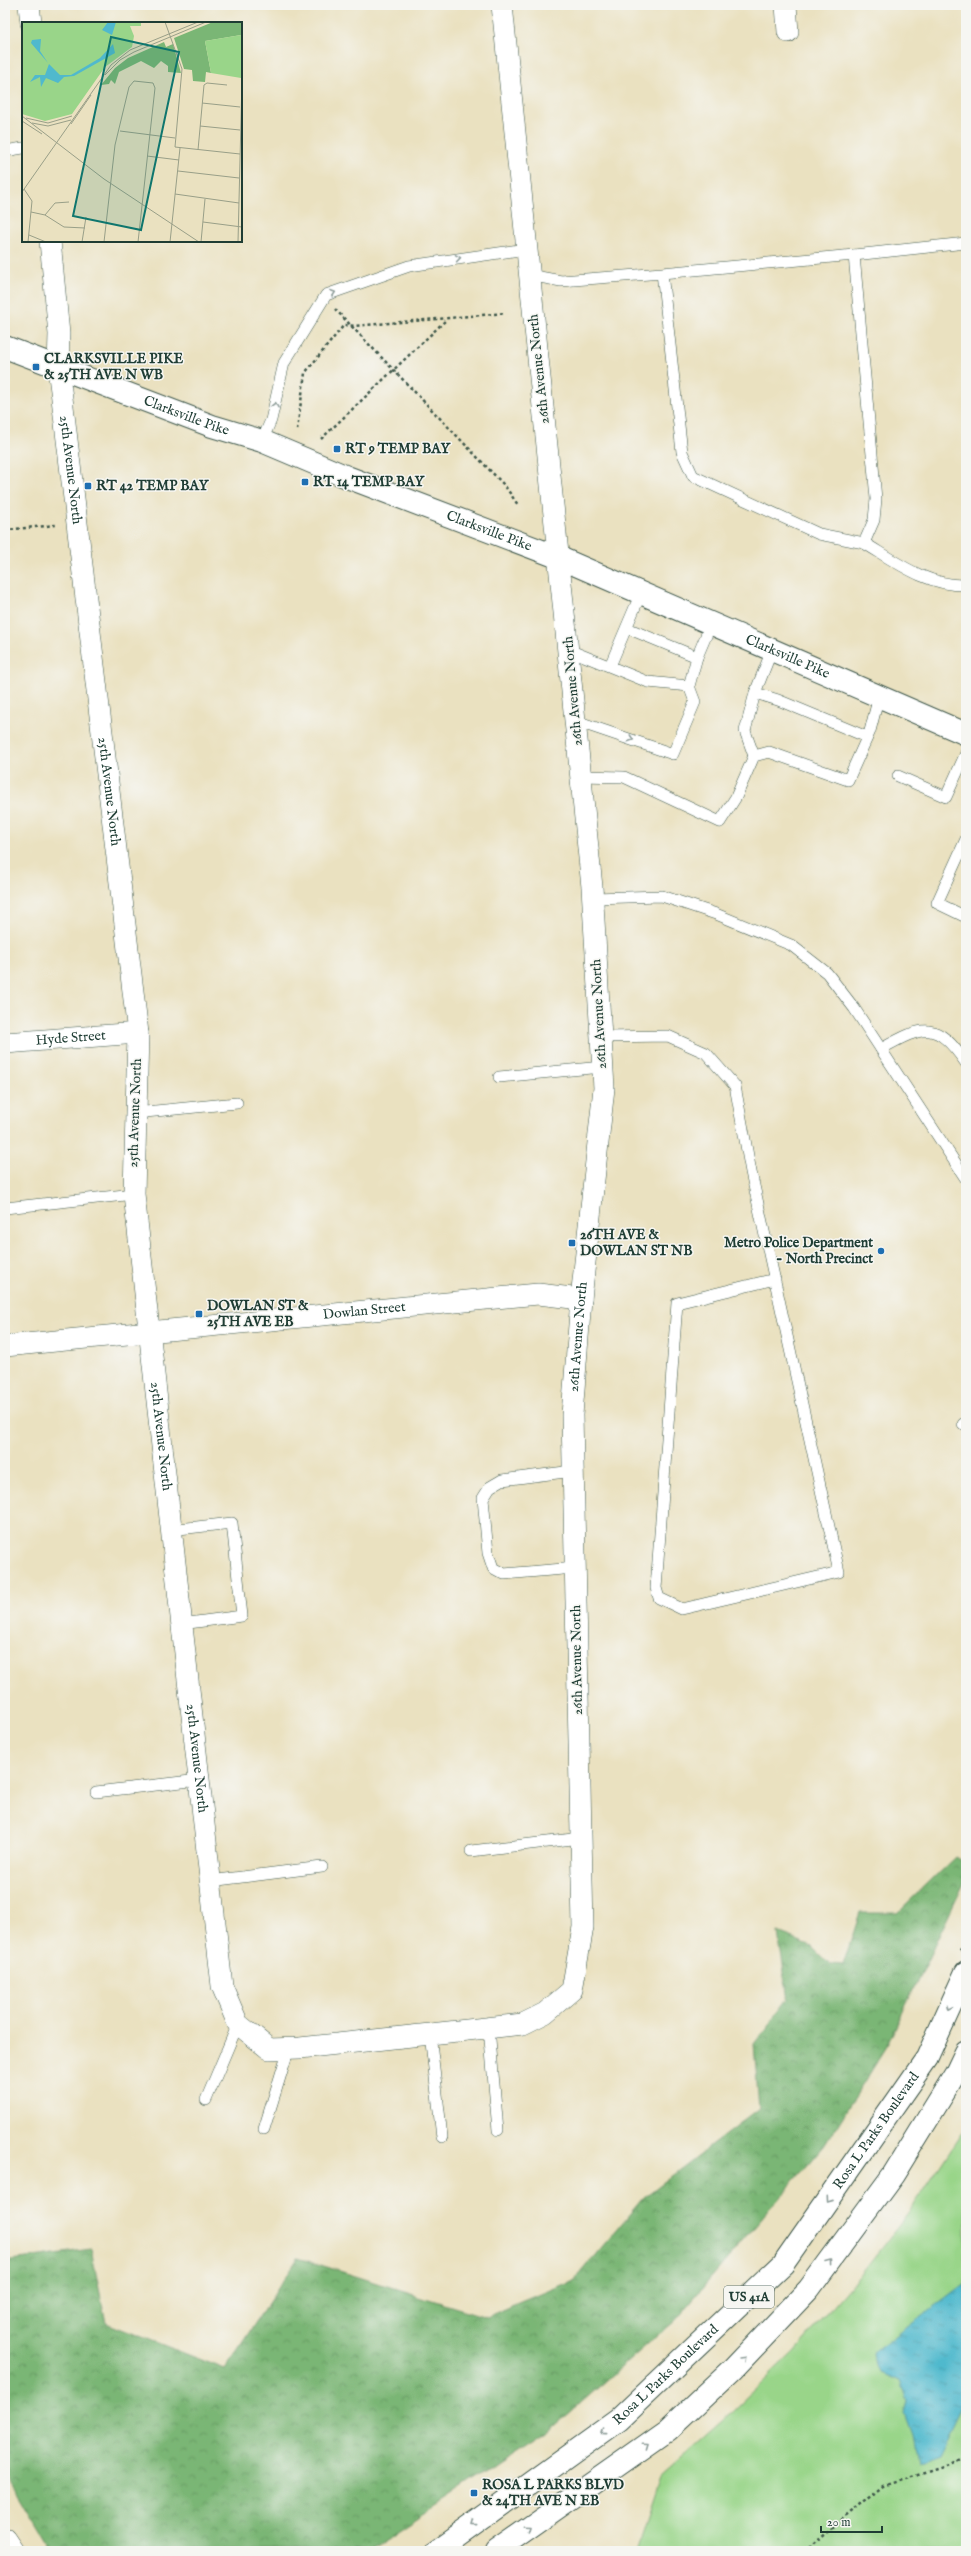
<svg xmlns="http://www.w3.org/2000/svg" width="971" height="2556" font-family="'IM FELL English',serif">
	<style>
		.grass { fill: #99d589; stroke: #5c895e }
		.forest { fill: url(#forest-crowns); stroke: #4c7a54 }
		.water { fill: url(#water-ripples); stroke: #387b80 }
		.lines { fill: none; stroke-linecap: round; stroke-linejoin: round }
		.service-casing { stroke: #3d5649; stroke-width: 12 }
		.minor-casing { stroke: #3d5649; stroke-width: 22 }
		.secondary-casing { stroke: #3d5649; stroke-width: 24 }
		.primary-casing { stroke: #3d5649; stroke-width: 24 }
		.path { stroke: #3d5649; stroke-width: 2.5; stroke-dasharray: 3 3; stroke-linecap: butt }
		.service { stroke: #fff; stroke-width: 11 }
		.minor { stroke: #fff; stroke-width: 21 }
		.secondary { stroke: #fff; stroke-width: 22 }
		.primary { stroke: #fff; stroke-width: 22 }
		.oneway { stroke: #8f9e9a }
		.poi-dot { fill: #1f6fb2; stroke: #f6f6f2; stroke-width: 1.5 }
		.labels { text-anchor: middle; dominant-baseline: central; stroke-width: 3; stroke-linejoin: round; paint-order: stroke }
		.shield { fill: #f6f6f2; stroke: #60746d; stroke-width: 1 }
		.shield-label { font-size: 13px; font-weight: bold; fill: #1f3d34 }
		.poi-label { font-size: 14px; font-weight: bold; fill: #1f3d34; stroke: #f6f6f2; text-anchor: start }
		.street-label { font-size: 14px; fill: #1f3d34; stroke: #f6f6f2 }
		.inset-road { fill: none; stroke: #999f88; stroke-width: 1 }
		.view { fill: #0f766e; fill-opacity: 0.15; stroke: #0f766e; stroke-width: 2 }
		.inset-edge { fill: none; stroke: #1f3d34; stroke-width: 2 }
	</style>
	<defs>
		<pattern id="forest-crowns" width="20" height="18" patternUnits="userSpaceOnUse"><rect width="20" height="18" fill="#7ab675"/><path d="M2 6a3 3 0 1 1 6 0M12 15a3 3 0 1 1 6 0" fill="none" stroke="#639561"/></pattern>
		<pattern id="water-ripples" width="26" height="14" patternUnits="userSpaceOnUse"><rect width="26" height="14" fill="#50b9cd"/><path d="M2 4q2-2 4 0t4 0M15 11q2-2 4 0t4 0" fill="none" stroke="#4298a7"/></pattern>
	</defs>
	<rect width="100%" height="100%" fill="#f6f6f2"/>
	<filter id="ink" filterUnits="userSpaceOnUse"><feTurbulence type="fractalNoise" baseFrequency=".025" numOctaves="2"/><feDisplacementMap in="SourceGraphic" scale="8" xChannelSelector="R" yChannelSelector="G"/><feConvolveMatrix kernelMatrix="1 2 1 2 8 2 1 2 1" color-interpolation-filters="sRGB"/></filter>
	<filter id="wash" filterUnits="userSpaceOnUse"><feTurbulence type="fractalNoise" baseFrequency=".012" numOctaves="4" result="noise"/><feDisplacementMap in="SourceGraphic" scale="16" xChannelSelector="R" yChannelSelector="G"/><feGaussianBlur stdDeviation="0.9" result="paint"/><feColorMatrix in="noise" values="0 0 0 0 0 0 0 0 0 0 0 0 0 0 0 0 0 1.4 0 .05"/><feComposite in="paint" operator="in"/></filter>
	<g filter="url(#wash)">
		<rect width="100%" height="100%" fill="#eae1c0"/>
		<!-- grass -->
		<path class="grass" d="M966 2126V2551H635L660 2476 730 2414 794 2352 852 2285 914 2206Z"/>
		<!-- forest -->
		<path class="forest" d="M955 1857 966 1864V1879L888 2043 824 2146 675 2320 549 2431 368 2551H51L5 2475V2261L91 2249 106 2323 225 2369 298 2258 486 2317 574 2280 644 2197 759 2109 754 2044 788 1999 778 1933 812 1946 830 1964 843 1965 860 1913H897Z"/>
		<!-- water -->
		<path class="water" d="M966 2283V2396L938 2454 917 2462 912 2435 904 2413 907 2401 900 2381 881 2373 873 2353Z"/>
	</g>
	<g filter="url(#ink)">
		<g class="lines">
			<defs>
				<g id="service">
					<path d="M5 151 23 148"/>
					<path d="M854 255 966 243"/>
					<path d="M529 275 561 281 662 273 682 452 693 476 819 534 864 543 874 520 876 499 854 255 662 273"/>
					<path d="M262 441 271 420 284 363 326 295 409 266 526 249"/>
					<path d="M864 543C896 562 927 586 966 585"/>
					<path d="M627 628 697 657"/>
					<path d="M569 650 648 682 689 686"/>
					<path d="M610 666 641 593"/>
					<path d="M755 693 778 700 867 737"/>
					<path d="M576 721 673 754 695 702 689 686 697 657 711 624"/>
					<path d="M754 756 745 731 755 693 772 650"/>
					<path d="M581 776 624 777 720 822 736 797 754 756 769 752 848 780 870 731 879 696"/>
					<path d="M898 776 946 797 966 753"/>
					<path d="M966 839 937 903 966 917"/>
					<path d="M593 898 662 896 716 914 791 945 827 973 854 1008 966 1179"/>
					<path d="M601 1037 668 1036 706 1053 735 1086 751 1172 839 1572 682 1609 659 1598 656 1588 677 1303 775 1279"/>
					<path d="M881 1049C924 1025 936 1020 966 1063"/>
					<path d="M499 1077 602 1067"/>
					<path d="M135 1113 237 1103"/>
					<path d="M5 1208 134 1194"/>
					<path d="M963 1424 966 1422"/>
					<path d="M573 1471 502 1480 490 1487 483 1498 488 1553 493 1568 504 1574 575 1568"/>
					<path d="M170 1530 232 1523 242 1616 181 1624"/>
					<path d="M96 1792 199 1780"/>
					<path d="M471 1851 581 1838"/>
					<path d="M210 1881 322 1867"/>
					<path d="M489 2028 498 2130"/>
					<path d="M430 2034 442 2137"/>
					<path d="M206 2100 238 2024"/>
					<path d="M264 2129 289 2048"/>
				</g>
				<g id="minor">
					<path d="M29 5 31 23"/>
					<path d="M786 5 788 32"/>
					<path id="s1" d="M50 241 59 334 58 368 62 398 138 1033 134 1194 222 1986 238 2024 269 2049 300 2048 523 2024 545 2013 572 1990 583 1927 572 1415 581 1299 604 1088 592 887 502 5"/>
					<path id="s2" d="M5 1043 138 1033"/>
					<path id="s3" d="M5 1346 538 1294 581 1299"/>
					<path d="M5 2539 13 2551"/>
				</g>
				<g id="secondary">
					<path id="s4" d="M5 347 212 426 262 441 347 477 560 558 966 734"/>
				</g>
				<g id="primary">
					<path id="s5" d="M436 2551 618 2420 783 2264 927 2058 966 1972"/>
					<path d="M496 2551 668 2430 733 2369 809 2289 893 2175 956 2073 966 2052"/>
				</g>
			</defs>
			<!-- service casing -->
			<use href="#service" class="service-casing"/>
			<!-- minor casing -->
			<use href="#minor" class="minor-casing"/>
			<!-- secondary casing -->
			<use href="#secondary" class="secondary-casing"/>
			<!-- primary casing -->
			<use href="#primary" class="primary-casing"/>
			<!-- path -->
			<g class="path">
				<path d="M335 309 505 486 518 505"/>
				<path d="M297 430 305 373 344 325 355 326 506 313"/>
				<path d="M321 439 447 319"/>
				<path d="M5 530 56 525"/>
				<path d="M960 1951 966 1937"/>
				<path d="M804 2551 884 2485 949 2464 966 2456"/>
			</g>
			<!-- service -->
			<use href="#service" class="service"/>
			<!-- minor -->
			<use href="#minor" class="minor"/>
			<!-- secondary -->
			<use href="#secondary" class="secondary"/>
			<!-- primary -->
			<use href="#primary" class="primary"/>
		</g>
		<!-- one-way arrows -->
		<defs><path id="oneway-chevron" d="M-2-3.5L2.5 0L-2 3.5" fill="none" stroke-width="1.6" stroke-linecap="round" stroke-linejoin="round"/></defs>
		<g class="oneway">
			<use href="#oneway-chevron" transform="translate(458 258) rotate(-9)"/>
			<use href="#oneway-chevron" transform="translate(333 293) rotate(-19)"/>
			<use href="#oneway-chevron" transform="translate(275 405) rotate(-77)"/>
			<use href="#oneway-chevron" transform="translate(631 739) rotate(19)"/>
			<use href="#oneway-chevron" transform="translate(950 2008) rotate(114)"/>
			<use href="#oneway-chevron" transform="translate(828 2200) rotate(125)"/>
			<use href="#oneway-chevron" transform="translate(829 2262) rotate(-53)"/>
			<use href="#oneway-chevron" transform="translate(743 2359) rotate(-46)"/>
			<use href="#oneway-chevron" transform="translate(602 2432) rotate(144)"/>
			<use href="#oneway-chevron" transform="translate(646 2445) rotate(-35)"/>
			<use href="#oneway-chevron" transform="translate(473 2524) rotate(144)"/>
			<use href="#oneway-chevron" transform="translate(528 2529) rotate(-35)"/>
		</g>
	</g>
	<!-- markers -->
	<g class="poi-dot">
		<rect x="32" y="363" width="8" height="8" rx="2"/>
		<rect x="333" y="445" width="8" height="8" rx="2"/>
		<rect x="301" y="478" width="8" height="8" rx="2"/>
		<rect x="84" y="482" width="8" height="8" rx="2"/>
		<rect x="568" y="1239" width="8" height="8" rx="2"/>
		<circle cx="881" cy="1251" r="4"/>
		<rect x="195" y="1310" width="8" height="8" rx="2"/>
		<rect x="470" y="2489" width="8" height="8" rx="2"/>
	</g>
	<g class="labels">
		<!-- shield labels -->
		<rect class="shield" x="724" y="2286" width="50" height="22" rx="3"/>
		<g class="shield-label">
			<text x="749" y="2297">US 41A</text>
		</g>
		<!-- poi labels -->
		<g class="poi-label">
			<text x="44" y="359">CLARKSVILLE PIKE<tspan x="44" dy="16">&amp; 25TH AVE N WB</tspan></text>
			<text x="345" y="449">RT 9 TEMP BAY</text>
			<text x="313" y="482">RT 14 TEMP BAY</text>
			<text x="96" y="486">RT 42 TEMP BAY</text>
			<text x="580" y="1235">26TH AVE &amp;<tspan x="580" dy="16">DOWLAN ST NB</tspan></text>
			<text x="873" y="1243" text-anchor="end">Metro Police Department<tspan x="873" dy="16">- North Precinct</tspan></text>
			<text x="207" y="1306">DOWLAN ST &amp;<tspan x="207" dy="16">25TH AVE EB</tspan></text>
			<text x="482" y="2485">ROSA L PARKS BLVD<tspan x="482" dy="16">&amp; 24TH AVE N EB</tspan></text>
		</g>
		<!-- street labels -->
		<g class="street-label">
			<text transform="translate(539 369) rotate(-96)">26th Avenue North</text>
			<text stroke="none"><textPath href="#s4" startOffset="194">Clarksville Pike</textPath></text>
			<text stroke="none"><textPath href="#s1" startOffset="230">25th Avenue North</textPath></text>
			<text stroke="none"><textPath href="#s4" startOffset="518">Clarksville Pike</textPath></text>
			<text stroke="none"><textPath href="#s4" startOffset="842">Clarksville Pike</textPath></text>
			<text transform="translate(573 691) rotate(-95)">26th Avenue North</text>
			<text stroke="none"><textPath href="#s1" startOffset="554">25th Avenue North</textPath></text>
			<text transform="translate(599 1014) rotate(-93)">26th Avenue North</text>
			<text stroke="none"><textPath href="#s2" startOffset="66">Hyde Street</textPath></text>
			<text transform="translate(135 1113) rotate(-88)">25th Avenue North</text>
			<text stroke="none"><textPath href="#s3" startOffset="361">Dowlan Street</textPath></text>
			<text stroke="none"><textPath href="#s1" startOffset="2806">26th Avenue North</textPath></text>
			<text stroke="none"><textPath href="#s1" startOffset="1202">25th Avenue North</textPath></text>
			<text transform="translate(577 1660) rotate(-91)">26th Avenue North</text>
			<text stroke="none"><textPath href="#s1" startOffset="1526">25th Avenue North</textPath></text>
			<text stroke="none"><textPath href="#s5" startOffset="614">Rosa L Parks Boulevard</textPath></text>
			<text stroke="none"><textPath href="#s5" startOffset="290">Rosa L Parks Boulevard</textPath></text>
		</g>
	</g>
	<!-- overview -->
	<g transform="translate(22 22)">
		<rect width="220" height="220" fill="#eae1c0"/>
		<path d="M0 0H119V4H108L112 14 110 25 83 45 50 92 23 99 0 92Z" fill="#99d589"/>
		<path d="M191 0H220V21L219 13 183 19 189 51 184 50 183 60 171 59 170 48 162 47 152 16ZM142 20 144 25 151 22 159 51 146 50V44L139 39 132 46 119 39 97 50 93 62 89 58 87 62 79 63 93 46 106 36Z" fill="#7ab675"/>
		<path d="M219 13V56L189 51 183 19Z" fill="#99d589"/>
		<path d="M86 0H94L90 13 80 8ZM19 17 18 29 26 41 9 21 10 18ZM91 22 93 31 52 54 42 55 36 61 24 56 19 65 18 55 8 60 13 53H23L27 42 38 53H49L78 36Z" fill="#50b9cd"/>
		<path class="inset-road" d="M143 0 160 47 153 125 218 132M83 53 98 38 112 30 184 0M180 81 218 85M0 94 82 157 177 220M4 96 26 101 50 94M0 99 20 112M10 101 26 104 49 98M49 102 69 73M178 104 218 108M98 109 153 116M176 128 182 63 185 61 205 63M125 134 157 138M156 149 217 156M2 167 10 179 6 220M0 170 89 43 108 28 176 0M153 172 217 181M9 190 23 193 42 205 63 206M23 193 33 181 47 180M181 200 220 205M7 213 24 220M60 220 64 195M82 220 93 123 107 65 112 59 131 61 133 66 116 220M148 220 158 126M179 220 183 177M216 220 220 56"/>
		<path class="view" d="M89 15 157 30 119 208 51 194Z"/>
		<rect width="220" height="220" class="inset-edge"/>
	</g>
	<!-- margin -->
	<rect width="971" height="2556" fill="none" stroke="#f6f6f2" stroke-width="20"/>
	<!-- scale -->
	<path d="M821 2526v6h61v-6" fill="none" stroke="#1f3d34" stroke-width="2"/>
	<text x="827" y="2526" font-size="12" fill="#1f3d34" stroke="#f6f6f2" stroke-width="3" paint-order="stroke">20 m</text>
</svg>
